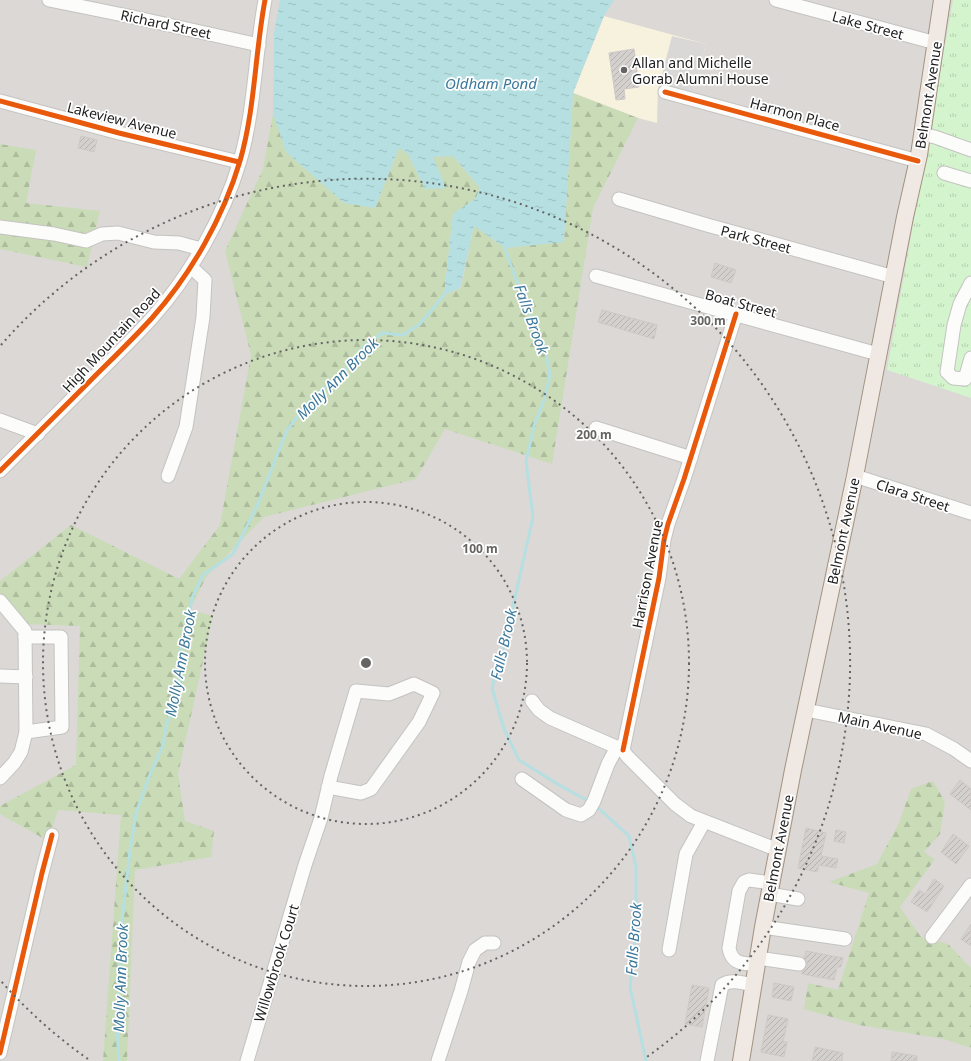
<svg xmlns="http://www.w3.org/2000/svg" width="971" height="1061" font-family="'Noto Sans',sans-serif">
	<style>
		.residential { fill: #dbd8d6 }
		.education { fill: #f6f2de }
		.religious { fill: #dad8d6 }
		.forest { fill: url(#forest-firs) }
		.park { fill: url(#park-tufts) }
		.water { fill: url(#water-ripples) }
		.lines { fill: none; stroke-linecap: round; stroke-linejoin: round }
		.stream { stroke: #b5dfe1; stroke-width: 3 }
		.building { fill: url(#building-hatch); stroke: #cfc9c6 }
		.minor-casing { stroke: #c4c3c1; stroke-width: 15 }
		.major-casing { stroke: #a29281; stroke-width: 18 }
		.minor { stroke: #fcfcfb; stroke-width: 13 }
		.major { stroke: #f0e9e3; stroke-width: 16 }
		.cycleway-casing { stroke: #fff; stroke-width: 8 }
		.cycleway { stroke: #e8590c; stroke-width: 5 }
		.ring { fill: none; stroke: #656463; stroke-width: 2; stroke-dasharray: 2 4 }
		.poi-dot { fill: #656463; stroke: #fff; stroke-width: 1.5 }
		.labels { text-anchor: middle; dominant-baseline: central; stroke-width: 3.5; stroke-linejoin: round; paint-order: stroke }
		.street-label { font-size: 14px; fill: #1d1d1d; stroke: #fff }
		.poi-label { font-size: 14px; fill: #1d1d1d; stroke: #fff; text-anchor: start }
		.water-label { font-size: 15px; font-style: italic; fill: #3b789b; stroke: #fff }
		.centre { fill: #656463; stroke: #fff; stroke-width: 2 }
		.ring-label { font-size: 12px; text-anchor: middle; font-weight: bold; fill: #656463; stroke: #fff; stroke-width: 3.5; stroke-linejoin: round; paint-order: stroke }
	</style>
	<defs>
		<pattern id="forest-firs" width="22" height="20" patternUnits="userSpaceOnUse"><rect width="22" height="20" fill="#cadcb7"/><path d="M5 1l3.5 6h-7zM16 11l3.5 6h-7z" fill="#adbc9d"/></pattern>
		<pattern id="park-tufts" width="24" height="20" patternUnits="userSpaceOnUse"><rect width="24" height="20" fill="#d3f4cd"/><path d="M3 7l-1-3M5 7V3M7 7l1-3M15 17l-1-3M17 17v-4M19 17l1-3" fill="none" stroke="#b5d1b0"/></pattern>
		<pattern id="water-ripples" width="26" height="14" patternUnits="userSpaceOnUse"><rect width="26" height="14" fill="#b5dfe1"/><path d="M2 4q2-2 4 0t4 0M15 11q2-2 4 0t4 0" fill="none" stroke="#9bbfc1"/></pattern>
		<pattern id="building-hatch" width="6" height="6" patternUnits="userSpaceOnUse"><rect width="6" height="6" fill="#d4d0cd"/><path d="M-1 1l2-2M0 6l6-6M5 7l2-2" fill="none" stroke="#b6b2b0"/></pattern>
	</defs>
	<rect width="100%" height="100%" fill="#ece8e4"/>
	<!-- residential -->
	<rect class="residential" x="0" y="0" width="971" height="1061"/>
	<!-- education -->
	<path class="education" d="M604 16 706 44 692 98 658 90 657 123 638 118 573 93Z"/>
	<!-- religious -->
	<path class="religious" d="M672 36 706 44 692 98 658 90Z"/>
	<!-- forest -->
	<g class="forest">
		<path d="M573 93 638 118 593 208 552 464 445 429 416 479 264 517 206 577 190 610 213 616 178 774 185 821 214 831 211 857 135 870 127 1061H103L121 815 58 810 48 841 0 814V806L76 765 80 626 24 624 0 594V581L71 525 179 579 220 525 251 355 225 251 263 169 273 114 287 152 375 208 399 148 408 154 425 189 433 157 453 156 480 188 476 198 453 214 444 295 461 288 474 226 505 248 564 241Z"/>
		<path d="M0 144 36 150 26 203 100 211 87 267 0 249Z"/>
		<path d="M933 781 945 802 940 834 924 852 935 859 900 907 921 937 948 944 971 968V1048L944 1039 859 1025 804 1009 808 983 838 990 869 893 829 882 877 864 899 823 911 789Z"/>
	</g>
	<!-- park -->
	<path class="park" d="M953 0H971V398L887 370Z"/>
	<!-- water -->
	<path class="water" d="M280 0H614L604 16 573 93 564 242 505 248 474 226 460 288 444 295 453 214 476 198 480 188 453 156 433 157 446 188 425 189 408 154 399 148 375 208 344 203 286 152 273 114 274 33Z"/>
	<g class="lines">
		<!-- stream -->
		<g class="stream">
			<path d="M505 248 516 280 524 293 536 332 545 349 550 375 544 400 534 426 526 461 533 517 508 629 492 688 504 729 519 760 559 785 590 802"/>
			<path d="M596 806 629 836 636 867V932L630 987 646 1061"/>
			<path d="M119 1061 117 1028 122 921 130 851 136 813 149 777 163 745 166 727 180 680V652L187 628 192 598 203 575 233 554 257 506 287 430 309 402 348 367 364 346 382 333 403 335 420 324 444 295"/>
		</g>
	</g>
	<!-- building -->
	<g class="building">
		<path d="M634 49 639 87 624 89 625 99 616 100 609 53Z"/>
		<path d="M81 136 97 140 94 152 78 148Z"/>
		<path d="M715 263 736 270 731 283 711 277Z"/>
		<path d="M602 310 657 325 654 339 598 322Z"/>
		<path d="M960 780 971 789V810L950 794Z"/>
		<path d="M806 828 826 833 821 856 838 859 836 868 819 865 817 872 798 868Z"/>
		<path d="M836 830 846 832 844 843 834 841Z"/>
		<path d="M953 834 969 846 956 864 941 852Z"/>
		<path d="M934 879 944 886 927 912 911 902 919 890 925 894Z"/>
		<path d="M971 924V946L961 939Z"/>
		<path d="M806 951 843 958 841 967H837L834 980 802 974V971L807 966V961L804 958Z"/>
		<path d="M774 983 794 987 791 1001 772 997Z"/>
		<path d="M692 985 709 988 702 1027 685 1024Z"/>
		<path d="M768 1015 788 1019 783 1042H787L784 1057 761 1052Z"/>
		<path d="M815 1047 843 1053 842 1061H812Z"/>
		<path d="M892 1052 917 1056V1061H891Z"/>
	</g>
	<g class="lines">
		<defs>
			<g id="minor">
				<path d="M49 0 133 17 259 45"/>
				<path d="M776 0 936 43"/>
				<path d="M665 92 918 161"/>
				<path d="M0 101 119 133 239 162"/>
				<path d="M922 134 935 137 971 150"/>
				<path d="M944 173 971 181"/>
				<path d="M619 199 707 225 894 277"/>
				<path d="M0 227 54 234 86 241 102 234 118 233 154 242 179 243 201 249"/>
				<path d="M596 276 878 354"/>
				<path d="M971 283 960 304 954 325 947 372 953 378 965 379 971 358"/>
				<path d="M0 420 38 434"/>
				<path d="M596 428 691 458"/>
				<path d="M0 471C30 441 60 411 90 381 111 360 132 340 152 318 191 274 223 218 240 161 255 109 255 53 265 0"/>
				<path d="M168 476 186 427 203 317 205 280 191 267"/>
				<path d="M855 476 971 513"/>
				<path d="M0 601 25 631 26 732 21 752 14 763 0 778"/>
				<path d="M25 637H61L62 727 26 732"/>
				<path d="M0 676 26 677"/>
				<path d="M532 701 539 710 550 718 623 750 627 756 675 804 691 816 778 850"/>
				<path d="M806 710 926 734 954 749 971 761"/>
				<path d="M623 750 659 578 664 540 668 524 684 479 736 314"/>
				<path d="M522 779 566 810 581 815 589 810 594 801 608 764 617 747"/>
				<path d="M769 894 798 899"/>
				<path d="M763 927 845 939"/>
				<path d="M932 937 971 885"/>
				<path d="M669 950 686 854 704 822"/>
				<path d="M758 958 799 964"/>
				<path d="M757 965C743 963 732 965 729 948L739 891 744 882 749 880 771 883"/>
				<path d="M0 1053 42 873 52 835"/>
				<path d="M247 1061 305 865 321 818 331 776 356 691 389 694 414 684 433 693 419 722 371 789 361 793 328 787"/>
				<path d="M438 1061 461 991 469 962 475 950 485 943H494"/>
				<path d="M707 1061 722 985C731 979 743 983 753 985"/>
			</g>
			<path id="major" d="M741 1061 763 927 793 770 855 476 905 217 919 155 942 0"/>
		</defs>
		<!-- minor casing -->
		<use href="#minor" class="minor-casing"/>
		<!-- major casing -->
		<use href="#major" class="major-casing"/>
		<!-- minor -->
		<use href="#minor" class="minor"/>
		<!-- major -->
		<use href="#major" class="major"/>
		<defs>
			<g id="cycleway">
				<path d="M665 92 918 161"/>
				<path d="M0 101 119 133 239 162"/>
				<path d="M0 471C30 441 60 411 90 381 111 360 132 340 152 318 191 274 223 218 240 161 255 109 255 53 265 0"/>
				<path d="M623 750 659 578 664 540 668 524 684 479 736 314"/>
				<path d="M0 1053 42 873 52 835"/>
			</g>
		</defs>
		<!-- cycleway casing -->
		<use href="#cycleway" class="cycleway-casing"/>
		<!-- cycleway -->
		<use href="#cycleway" class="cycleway"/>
	</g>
	<!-- distance rings -->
	<g class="ring">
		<circle cx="366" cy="663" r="161"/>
		<circle cx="366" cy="663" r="323"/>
		<path d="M88 1059A484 484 0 0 1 1 981M1 345A484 484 0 1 1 644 1059"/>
	</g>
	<!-- markers -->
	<circle class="poi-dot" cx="624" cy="70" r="4"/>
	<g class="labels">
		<!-- street labels -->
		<g class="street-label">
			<text transform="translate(166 24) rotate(12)">Richard Street</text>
			<text transform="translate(868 25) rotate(15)">Lake Street</text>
			<text transform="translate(928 95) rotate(-81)">Belmont Avenue</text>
			<text transform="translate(795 114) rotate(15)">Harmon Place</text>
			<text transform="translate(122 120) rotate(14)">Lakeview Avenue</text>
			<text transform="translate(756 239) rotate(15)">Park Street</text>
			<text transform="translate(741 303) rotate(15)">Boat Street</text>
			<text transform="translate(111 340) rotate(-47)">High Mountain Road</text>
			<text transform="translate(913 495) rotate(18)">Clara Street</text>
			<text transform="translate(843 531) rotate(-78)">Belmont Avenue</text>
			<text transform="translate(647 574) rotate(-79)">Harrison Avenue</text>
			<text transform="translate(880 725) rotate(12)">Main Avenue</text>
			<text transform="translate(778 848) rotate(-79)">Belmont Avenue</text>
			<text transform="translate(276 963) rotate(-73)">Willowbrook Court</text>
		</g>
		<!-- poi labels -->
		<g class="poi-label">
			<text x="632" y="62">Allan and Michelle<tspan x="632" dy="16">Gorab Alumni House</tspan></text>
		</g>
		<!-- water labels -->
		<g class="water-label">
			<text x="491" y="83">Oldham Pond</text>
			<text transform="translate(532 319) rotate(70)">Falls Brook</text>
			<text transform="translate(337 378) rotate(-45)">Molly Ann Brook</text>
			<text transform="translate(503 644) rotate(-77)">Falls Brook</text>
			<text transform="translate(180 663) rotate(-79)">Molly Ann Brook</text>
			<text transform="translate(633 939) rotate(-86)">Falls Brook</text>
			<text transform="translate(120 978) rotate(-88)">Molly Ann Brook</text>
		</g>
	</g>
	<circle cx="366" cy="663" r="6" class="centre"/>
	<g class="ring-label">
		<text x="708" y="325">300 m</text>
		<text x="594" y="439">200 m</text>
		<text x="480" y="553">100 m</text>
	</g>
</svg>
